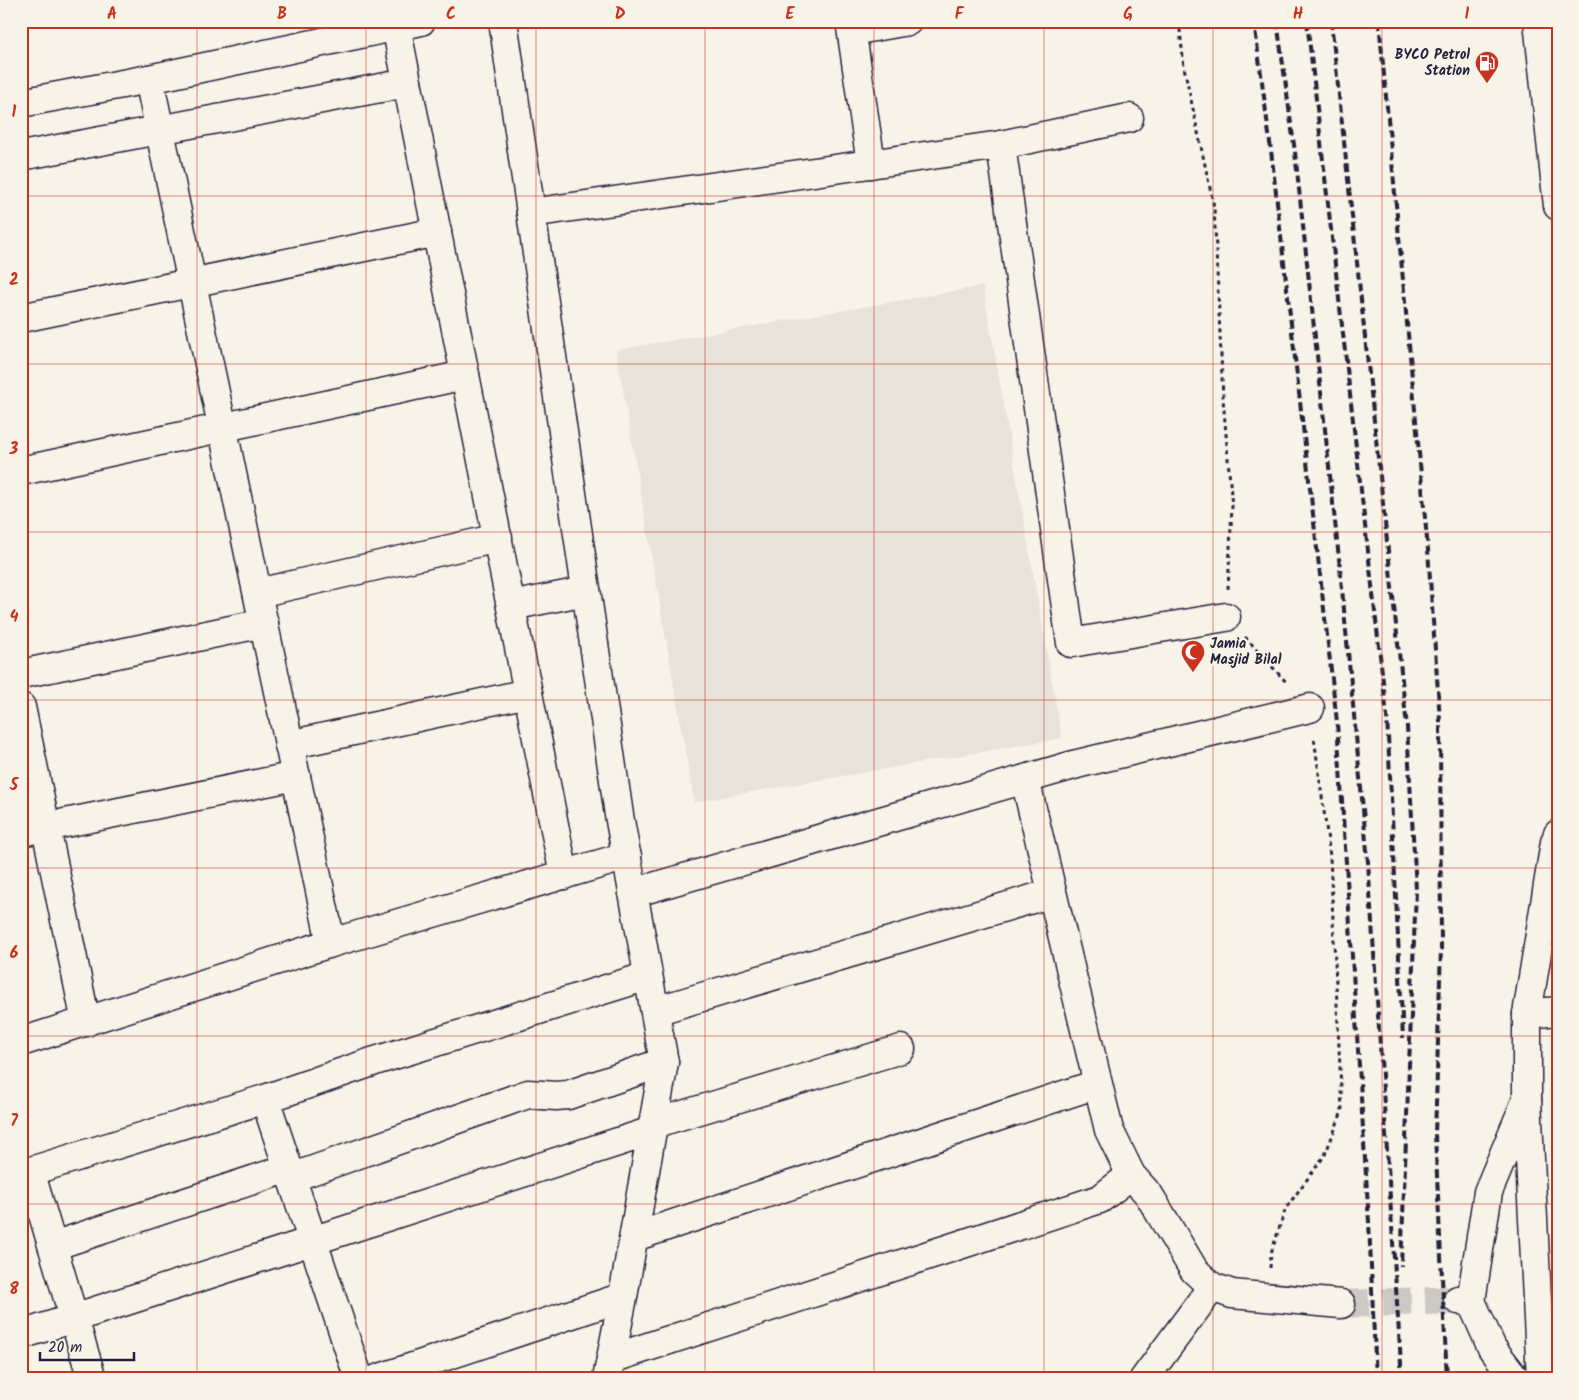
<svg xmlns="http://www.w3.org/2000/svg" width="1579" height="1400" font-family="Kalam,sans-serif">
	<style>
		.built { fill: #e7e3db }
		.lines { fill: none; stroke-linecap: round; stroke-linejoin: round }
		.street-tunnel { stroke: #ccc9c5; stroke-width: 28; stroke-dasharray: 28 14; stroke-linecap: butt }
		.street-casing { stroke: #22223b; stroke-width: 31 }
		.secondary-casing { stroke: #22223b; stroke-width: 31 }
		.highway-casing { stroke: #22223b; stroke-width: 31 }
		.path { stroke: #22223b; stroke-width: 3; stroke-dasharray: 4 4; stroke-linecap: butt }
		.street { stroke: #f7f3e8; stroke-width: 28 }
		.secondary { stroke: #f7f3e8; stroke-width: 28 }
		.highway { stroke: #f7f3e8; stroke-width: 28 }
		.rail { stroke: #22223b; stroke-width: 4; stroke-dasharray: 8 4; stroke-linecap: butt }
		.grid { fill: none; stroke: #c8321e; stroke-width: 1; stroke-opacity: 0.55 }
		.labels { text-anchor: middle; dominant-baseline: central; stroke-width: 4.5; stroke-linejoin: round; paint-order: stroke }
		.poi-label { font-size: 14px; font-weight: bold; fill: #22223b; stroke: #f7f3e8; text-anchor: end }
		.neatline { fill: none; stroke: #c8321e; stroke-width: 2 }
		.grid-label { font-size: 16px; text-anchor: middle; font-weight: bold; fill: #c8321e }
	</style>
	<rect width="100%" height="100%" fill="#f7f3e8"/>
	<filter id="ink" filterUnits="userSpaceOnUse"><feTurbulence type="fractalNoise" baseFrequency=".02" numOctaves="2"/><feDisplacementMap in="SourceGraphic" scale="10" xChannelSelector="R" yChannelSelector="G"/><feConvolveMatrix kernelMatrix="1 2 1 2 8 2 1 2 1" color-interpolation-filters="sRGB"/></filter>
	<g filter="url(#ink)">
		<!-- built -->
		<path class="built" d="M983 286 1062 738 694 802 616 350Z"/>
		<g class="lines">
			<!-- street-tunnel -->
			<path class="street-tunnel" d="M1341 1304 1458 1300"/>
			<defs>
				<g id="street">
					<path d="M850 21 871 164"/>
					<path d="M396 26 564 875"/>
					<path d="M852 31 908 21"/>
					<path d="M149 79 331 943"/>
					<path d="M21 103 149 79 421 21"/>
					<path d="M1001 145 1071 643 1226 617"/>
					<path d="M21 156 407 83"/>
					<path d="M531 213 1001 145 1129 118"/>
					<path d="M21 318 437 232"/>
					<path d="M21 471 465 375"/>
					<path d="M258 593 498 538"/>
					<path d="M511 606 586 591"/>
					<path d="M21 674 264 623"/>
					<path d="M21 707 86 1022"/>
					<path d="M289 745 528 693"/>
					<path d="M1025 779 1109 1130 1131 1175 1149 1195 1194 1270 1212 1287 1232 1294 1341 1304"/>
					<path d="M21 832 296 776"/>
					<path d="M633 893 1077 764 1310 708"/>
					<path d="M655 1011 1052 893"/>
					<path d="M21 1042 331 943 627 856"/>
					<path d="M265 1099 359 1379"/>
					<path d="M653 1124 901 1049"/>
					<path d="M30 1171 92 1379"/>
					<path d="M21 1174 265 1099 375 1061 648 976"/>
					<path d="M291 1178 528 1094 556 1096 568 1095 664 1062"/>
					<path d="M634 1237 1097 1084"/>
					<path d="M53 1246 289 1168"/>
					<path d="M1458 1300 1471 1301 1492 1348 1516 1379"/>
					<path d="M1471 1301 1488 1192 1527 1099"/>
					<path d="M21 1335 652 1131"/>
					<path d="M611 1359 1100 1199 1131 1175"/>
					<path d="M377 1379 623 1297"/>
					<path d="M1144 1379 1212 1287"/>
				</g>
				<path id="secondary" d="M503 21 619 815 664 1062 623 1297 607 1379"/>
				<g id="highway">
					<path d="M1538 21 1558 206"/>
					<path d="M1527 1014 1558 1011"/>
					<path d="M1541 1379 1527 1099V1014L1555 842 1558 834"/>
				</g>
			</defs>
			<!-- street casing -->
			<use href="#street" class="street-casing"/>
			<!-- secondary casing -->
			<use href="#secondary" class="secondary-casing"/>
			<!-- highway casing -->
			<use href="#highway" class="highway-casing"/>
			<!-- path -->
			<g class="path">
				<path d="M1179 21 1184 67 1214 207 1223 398 1232 507 1228 589"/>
				<path d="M1245 637 1287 683"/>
				<path d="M1270 1268 1271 1253 1286 1208 1325 1155 1342 1111 1330 856 1314 737"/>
			</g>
			<!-- street -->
			<use href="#street" class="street"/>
			<!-- secondary -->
			<use href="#secondary" class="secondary"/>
			<!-- highway -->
			<use href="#highway" class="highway"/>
			<!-- rail -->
			<g class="rail">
				<path d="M1254 21 1271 150 1337 722 1369 1222 1376 1379"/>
				<path d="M1277 21 1295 152 1340 568 1368 862 1402 1379"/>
				<path d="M1307 21 1387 716 1403 1038"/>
				<path d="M1331 21 1407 727 1416 890 1401 1266"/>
				<path d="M1379 21 1428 550 1440 720 1441 948 1435 1135 1447 1379"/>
			</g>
		</g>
	</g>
	<!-- grid -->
	<path class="grid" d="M197 21V1379M366 21V1379M536 21V1379M705 21V1379M874 21V1379M1044 21V1379M1213 21V1379M1382 21V1379M21 196H1558M21 364H1558M21 532H1558M21 700H1558M21 868H1558M21 1036H1558M21 1204H1558"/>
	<!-- icons -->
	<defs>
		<symbol id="fuel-pin" viewBox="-11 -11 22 30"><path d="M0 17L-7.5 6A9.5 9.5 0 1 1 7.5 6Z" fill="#c8321e" stroke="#f7f3e8"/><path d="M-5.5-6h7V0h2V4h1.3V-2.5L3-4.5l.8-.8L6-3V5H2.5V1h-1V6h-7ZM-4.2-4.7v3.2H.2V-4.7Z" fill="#fff"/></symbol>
		<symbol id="mosque-pin" viewBox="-11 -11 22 30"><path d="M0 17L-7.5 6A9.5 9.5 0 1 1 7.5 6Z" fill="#c8321e" stroke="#f7f3e8"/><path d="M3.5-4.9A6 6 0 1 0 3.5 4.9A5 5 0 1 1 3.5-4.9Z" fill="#fff"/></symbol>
	</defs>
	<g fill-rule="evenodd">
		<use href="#fuel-pin" x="1473" y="49" width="28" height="38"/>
		<use href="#mosque-pin" x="1179" y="638" width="28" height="38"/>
	</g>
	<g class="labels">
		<!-- poi labels -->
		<g class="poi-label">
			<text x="1470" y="55">BYCO Petrol<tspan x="1470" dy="16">Station</tspan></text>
			<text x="1210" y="644" text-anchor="start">Jamia<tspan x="1210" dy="16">Masjid Bilal</tspan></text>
		</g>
	</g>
	<!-- margin -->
	<rect width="1579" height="1400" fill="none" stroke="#f7f3e8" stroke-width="55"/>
	<!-- scale -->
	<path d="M40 1352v8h94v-8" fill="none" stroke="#22223b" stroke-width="2.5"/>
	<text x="48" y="1352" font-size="15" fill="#22223b" stroke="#f7f3e8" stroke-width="4" paint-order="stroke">20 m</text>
	<rect x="28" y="28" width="1524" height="1344" class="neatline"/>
	<g class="grid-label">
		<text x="112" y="19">A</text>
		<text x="282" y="19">B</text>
		<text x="451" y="19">C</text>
		<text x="620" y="19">D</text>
		<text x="790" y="19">E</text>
		<text x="959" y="19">F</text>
		<text x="1128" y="19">G</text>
		<text x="1298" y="19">H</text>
		<text x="1467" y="19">I</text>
		<text x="14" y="117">1</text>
		<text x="14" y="285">2</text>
		<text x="14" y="454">3</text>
		<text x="14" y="622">4</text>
		<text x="14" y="790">5</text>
		<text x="14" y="958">6</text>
		<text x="14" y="1126">7</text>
		<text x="14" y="1294">8</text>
	</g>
</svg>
